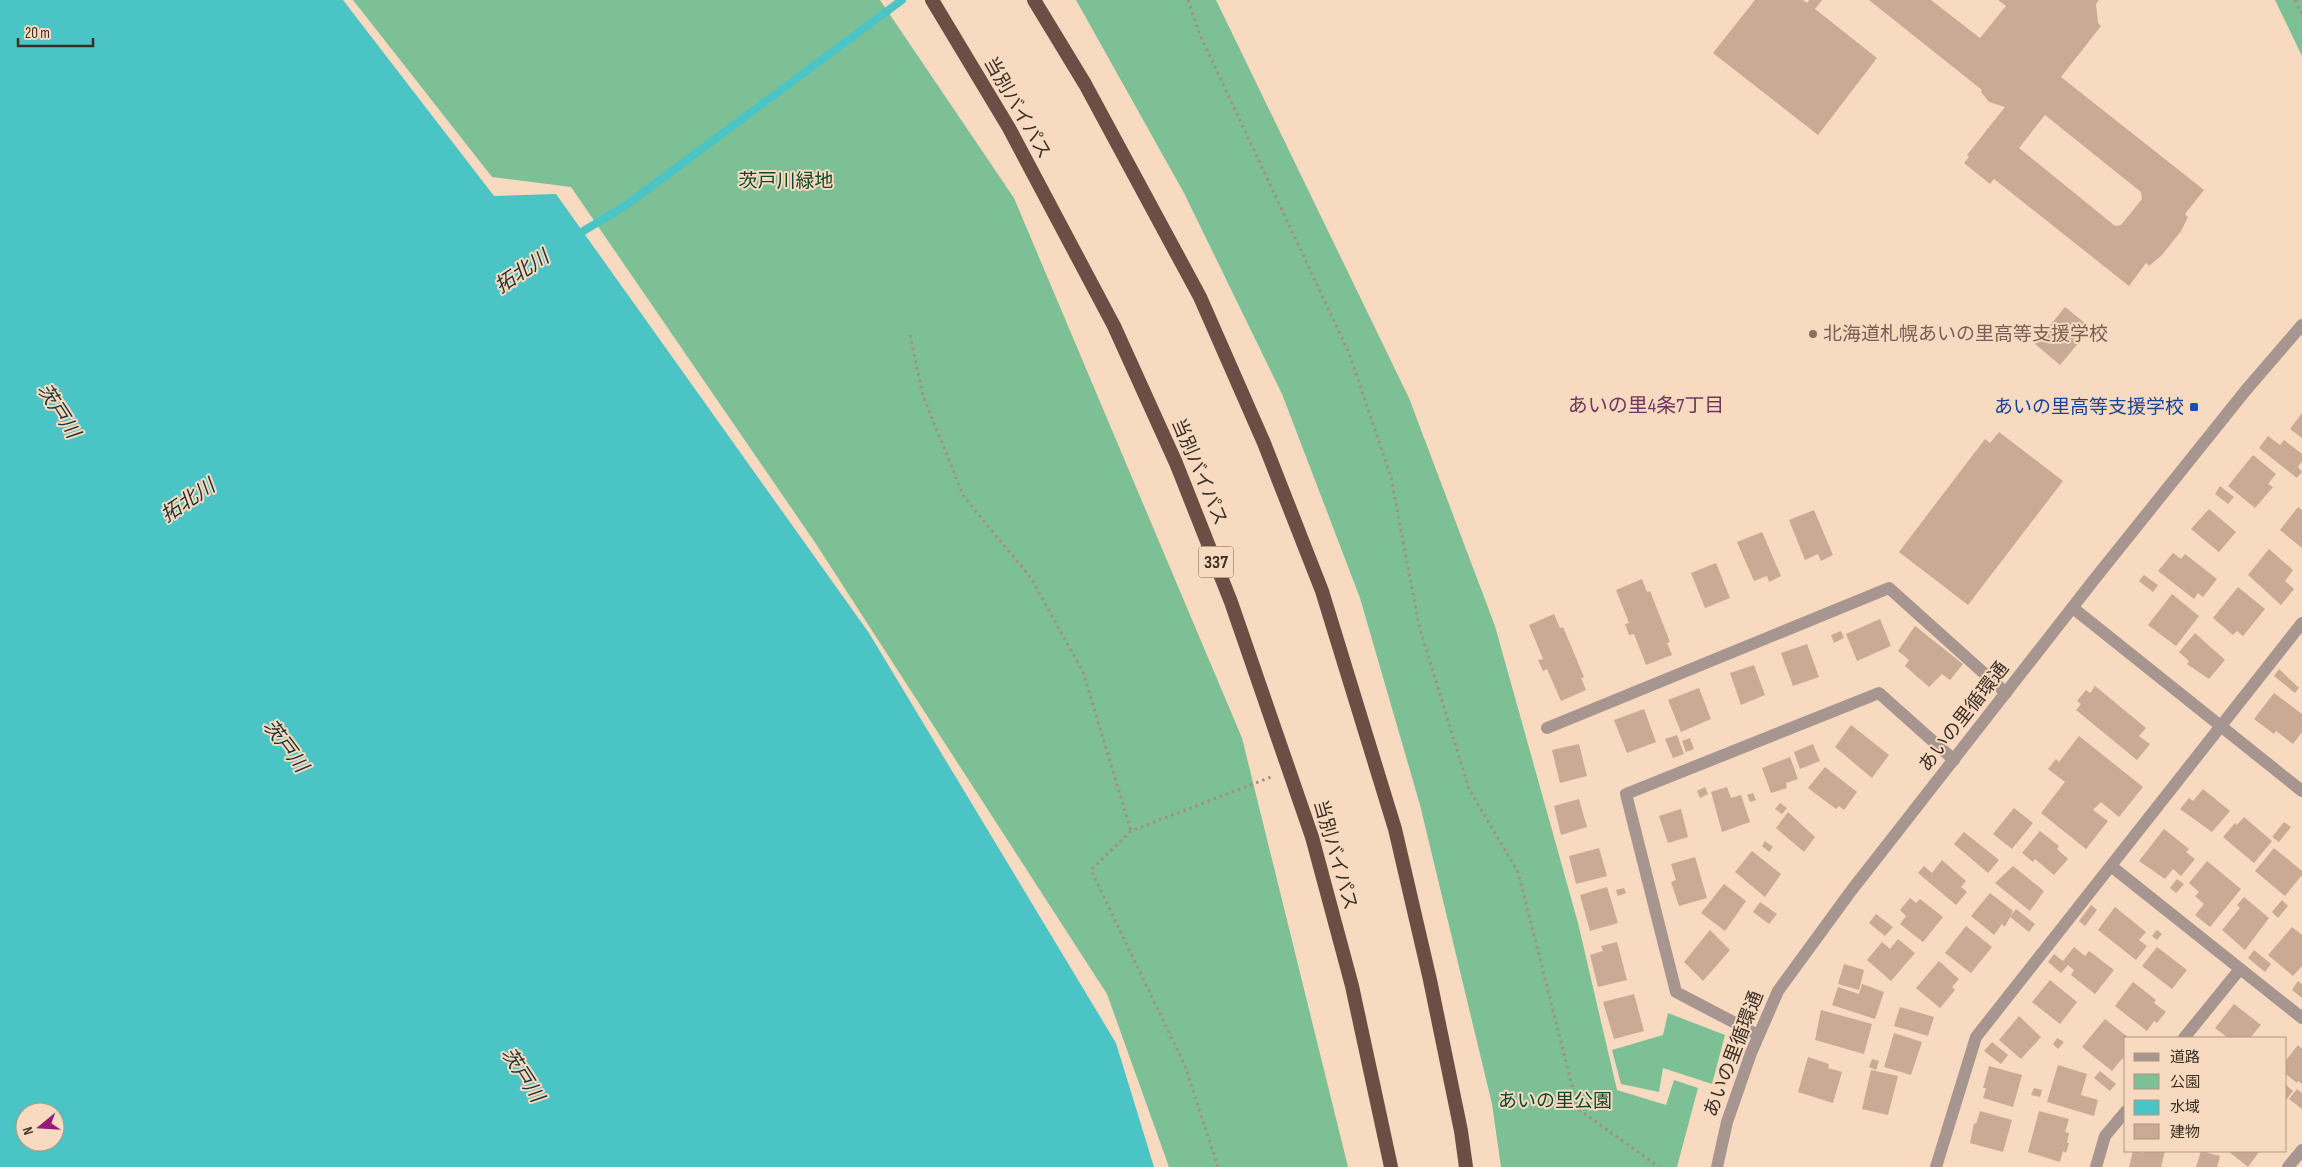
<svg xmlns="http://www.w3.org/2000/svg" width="2302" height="1167" font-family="'Sofia Sans Condensed','Noto Sans JP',sans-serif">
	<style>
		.green { fill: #7dc095 }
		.water { fill: #4bc4c6; fill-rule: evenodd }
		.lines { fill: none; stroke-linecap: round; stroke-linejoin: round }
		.stream { stroke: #4bc4c6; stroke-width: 8 }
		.building { fill: #caaa94; fill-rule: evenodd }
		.path { stroke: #a58f7c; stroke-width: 3; stroke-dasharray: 2.5 4; stroke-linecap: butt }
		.minor { stroke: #a79690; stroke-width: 12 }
		.tertiary { stroke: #a79690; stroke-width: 12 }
		.trunk { stroke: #6c4e44; stroke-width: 14 }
		.education-dot { fill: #8d6e63; stroke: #f8dac0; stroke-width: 2 }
		.transit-dot { fill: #1a4fb4; stroke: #f8dac0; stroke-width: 2 }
		.labels { text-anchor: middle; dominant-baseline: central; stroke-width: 4; stroke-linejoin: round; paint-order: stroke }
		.shield { fill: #f8dac0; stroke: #736254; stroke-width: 1 }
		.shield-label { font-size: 18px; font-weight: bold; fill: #3a2f25 }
		.street-label { font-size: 19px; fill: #3a2f25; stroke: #f8dac0 }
		.park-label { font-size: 19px; fill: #0a4829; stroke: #f8dac0 }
		.education-label { font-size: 19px; fill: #785e54; stroke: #f8dac0; text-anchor: start }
		.transit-label { font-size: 19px; fill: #164399; stroke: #f8dac0; text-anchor: end }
		.water-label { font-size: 20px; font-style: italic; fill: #1d3233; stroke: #f8dac0 }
		.neighbourhood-label { font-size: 20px; fill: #70355f; stroke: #f8dac0 }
	</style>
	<rect width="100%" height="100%" fill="#f8dac0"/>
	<!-- green -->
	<g class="green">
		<path d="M353 0H880L1014 198 1242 738 1348 1167H1169L1107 994 816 544 571 187 492 177Z"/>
		<path d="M1076 0H1216L1409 398 1495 626 1578 923 1617 1090 1666 1105 1674 1080 1698 1088 1677 1167H1501L1492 1104 1420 805 1360 598 1282 394 1184 193Z"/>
		<path d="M2275 0H2302V56Z"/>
		<path d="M1668 1013 1725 1035 1712 1084 1663 1068 1659 1092 1621 1084 1612 1050 1663 1035Z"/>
	</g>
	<!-- water -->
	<path class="water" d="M0 0H343L494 196 556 194 869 633 1116 1043 1154 1167H0ZM25 1112H55V1142H25Z"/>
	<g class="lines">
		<!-- stream -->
		<path class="stream" d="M575 236 625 206 902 0"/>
	</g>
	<!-- building -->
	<g class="building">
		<path d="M1755 0H1803L1807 3 1809 0H1822L1815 9 1877 58 1818 135 1713 53Z"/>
		<path d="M1869 0H1931L1980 38 2006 6 1998 0H2099L2096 4 2098 23 2101 26 2061 77 2204 190 2185 214 2188 217 2181 231 2162 255 2149 266 2146 263 2129 286 1994 179 1990 184 1964 163 1969 157 1967 155 2005 107 1989 102 1981 92 1982 90ZM2045 115 2141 192 2142 199 2121 225 2115 226 2019 148Z"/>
		<path d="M2065 307 2091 328 2060 365 2035 344Z"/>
		<path d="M2302 413V438L2290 429Z"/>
		<path d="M1999 432 2063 481 1968 605 1899 552 1985 439 1990 443Z"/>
		<path d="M2268 436 2280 445 2284 440 2302 454V461L2298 467 2302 472 2297 478 2259 448Z"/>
		<path d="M2253 455 2276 474 2268 484 2273 487 2255 508 2228 486Z"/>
		<path d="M2220 486 2234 497 2228 504 2215 494Z"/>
		<path d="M2298 507 2302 510V548L2280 530Z"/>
		<path d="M2209 509 2236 532 2219 552 2191 529Z"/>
		<path d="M1814 510 1833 555 1821 561 1818 554 1805 560 1789 520Z"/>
		<path d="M1762 532 1781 576 1769 582 1767 576 1754 581 1737 542Z"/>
		<path d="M2269 549 2293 570 2285 581 2294 589 2281 605 2248 575Z"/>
		<path d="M2173 553 2181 559 2185 554 2217 579 2203 597 2198 593 2194 599 2158 571Z"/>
		<path d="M1716 563 1730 598 1705 608 1691 573Z"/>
		<path d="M2144 575 2158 585 2153 592 2139 581Z"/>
		<path d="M1642 579 1647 592 1650 591 1670 642 1667 643 1672 655 1646 665 1634 634 1629 635 1625 624 1629 623 1616 590Z"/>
		<path d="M2238 587 2265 609 2243 636 2237 631 2233 635 2213 618Z"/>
		<path d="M2172 594 2199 616 2176 646 2148 625Z"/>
		<path d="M1554 614 1560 628 1563 627 1584 677 1581 678 1586 690 1561 701 1547 669 1543 671 1538 660 1543 659 1529 625Z"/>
		<path d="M1880 619 1891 646 1857 661 1846 634Z"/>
		<path d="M1915 626 1963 664 1950 680 1942 674 1929 687 1905 666 1909 660 1898 651Z"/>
		<path d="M1841 631 1844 638 1834 643 1831 635Z"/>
		<path d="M2195 633 2225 660 2209 679 2187 664 2189 661 2179 652Z"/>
		<path d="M1807 644 1819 677 1793 686 1781 653Z"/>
		<path d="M1754 665 1765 695 1741 705 1730 673Z"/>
		<path d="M2279 669 2299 688 2295 693 2274 676Z"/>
		<path d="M2095 686 2146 728 2139 736 2150 744 2137 760 2076 710 2081 704 2077 701 2086 690 2090 693Z"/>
		<path d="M1699 688 1711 719 1681 732 1668 700Z"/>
		<path d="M2274 693 2302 714V732L2293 744 2276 731 2274 734 2254 719Z"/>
		<path d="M1644 709 1656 742 1627 753 1614 720Z"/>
		<path d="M1851 725 1889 755 1872 778 1835 747Z"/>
		<path d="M1677 735 1684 754 1673 758 1665 739Z"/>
		<path d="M2079 736 2143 787 2119 817 2101 802 2093 810 2108 821 2086 849 2041 813 2065 782 2048 769 2056 759 2059 762Z"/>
		<path d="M1690 738 1694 749 1686 752 1682 741Z"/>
		<path d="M1579 744 1587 776 1560 783 1552 750Z"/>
		<path d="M1813 744 1820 761 1800 769 1794 752Z"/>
		<path d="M1790 757 1798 779 1786 783 1787 788 1771 793 1762 768Z"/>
		<path d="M1825 767 1857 792 1844 810 1839 806 1836 809 1808 788Z"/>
		<path d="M1705 787 1708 794 1700 798 1697 791Z"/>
		<path d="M1727 787 1731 798 1741 795 1750 822 1722 832 1711 792Z"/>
		<path d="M2203 789 2230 811 2212 832 2180 809 2189 798 2193 801Z"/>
		<path d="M1753 793 1756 800 1750 802 1747 795Z"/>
		<path d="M1579 799 1587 827 1561 835 1554 806Z"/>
		<path d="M1780 803 1787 808 1782 814 1775 809Z"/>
		<path d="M2014 808 2033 823 2012 849 1993 834Z"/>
		<path d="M1681 809 1688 837 1668 843 1659 816Z"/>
		<path d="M1788 812 1815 837 1804 852 1776 828Z"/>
		<path d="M2244 817 2272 841 2254 863 2223 837 2235 823 2237 825Z"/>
		<path d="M2284 822 2291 827 2279 842 2272 837Z"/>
		<path d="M2164 829 2189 849 2186 852 2195 859 2181 876 2173 869 2165 879 2139 861Z"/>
		<path d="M2040 831 2059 846 2057 849 2068 859 2054 875 2035 859 2033 862 2022 853Z"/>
		<path d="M1964 832 1999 860 1988 873 1954 844Z"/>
		<path d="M1765 841 1773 847 1769 852 1762 846Z"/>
		<path d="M1599 848 1607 876 1576 884 1569 856Z"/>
		<path d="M2274 848 2302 871V875L2285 896 2255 871Z"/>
		<path d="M1752 851 1781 874 1765 897 1735 872Z"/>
		<path d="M1695 857 1707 898 1679 906 1671 882 1676 880 1671 864Z"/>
		<path d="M1942 860 1966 881 1961 887 1967 892 1956 905 1918 873 1924 866 1932 873Z"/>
		<path d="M2207 861 2241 889 2210 927 2195 915 2204 904 2195 896 2199 892 2189 883Z"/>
		<path d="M2013 866 2044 891 2030 911 1995 883Z"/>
		<path d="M2177 879 2184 884 2176 893 2170 888Z"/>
		<path d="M1724 884 1746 901 1725 931 1701 913Z"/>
		<path d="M1607 887 1618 923 1590 931 1580 895Z"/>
		<path d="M1624 888 1626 893 1618 896 1616 890Z"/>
		<path d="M1990 893 2013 911 2005 927 2002 924 1994 935 1971 916Z"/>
		<path d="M2244 897 2269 918 2245 950 2222 930 2240 908 2237 905Z"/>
		<path d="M1910 898 1916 903 1920 899 1943 917 1923 942 1900 924 1906 916 1900 910Z"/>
		<path d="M2282 900 2288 906 2278 918 2272 912Z"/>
		<path d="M1760 902 1777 914 1769 924 1753 912Z"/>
		<path d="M2091 905 2097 910 2085 926 2079 921Z"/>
		<path d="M2115 907 2146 932 2139 940 2147 946 2136 960 2098 930Z"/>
		<path d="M2016 909 2035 924 2029 932 2010 917Z"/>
		<path d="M1876 914 1893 927 1885 936 1869 923Z"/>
		<path d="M1966 926 1992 947 1971 973 1945 953Z"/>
		<path d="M2292 927 2302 935V966L2293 976 2268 955Z"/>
		<path d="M1710 930 1730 950 1703 981 1684 962Z"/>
		<path d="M2157 930 2162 934 2157 940 2152 936Z"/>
		<path d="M1898 939 1915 953 1891 981 1867 960 1882 942 1890 949Z"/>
		<path d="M1617 942 1627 980 1598 987 1590 955 1603 951 1601 946Z"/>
		<path d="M2074 947 2085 956 2089 951 2114 970 2095 994 2071 975 2074 970 2068 965 2061 973 2048 962 2054 954 2063 961Z"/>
		<path d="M2157 947 2187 970 2172 989 2142 966Z"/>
		<path d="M2254 950 2271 964 2265 972 2248 958Z"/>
		<path d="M1939 961 1959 979 1952 987 1955 990 1940 1008 1916 988Z"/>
		<path d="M1844 964 1864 970 1859 990 1838 984Z"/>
		<path d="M2050 980 2077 1002 2060 1024 2032 1002Z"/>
		<path d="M2298 981 2302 984V998L2292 990Z"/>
		<path d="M2133 982 2156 1000 2154 1003 2166 1012 2157 1023 2154 1021 2147 1031 2115 1006Z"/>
		<path d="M1862 984 1884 992 1875 1019 1832 1005 1838 987 1859 994Z"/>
		<path d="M1634 994 1644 1031 1614 1039 1603 1002Z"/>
		<path d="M2234 1004 2261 1025 2250 1038H2228L2215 1028Z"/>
		<path d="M1900 1007 1934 1017 1928 1036 1894 1026Z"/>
		<path d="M1821 1010 1872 1024 1864 1054 1815 1040Z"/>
		<path d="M2019 1016 2041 1037 2021 1059 1999 1040Z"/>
		<path d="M2105 1019 2129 1038H2126V1054L2112 1071 2082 1047Z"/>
		<path d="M1894 1033 1922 1042 1911 1075 1884 1067Z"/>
		<path d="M2057 1038 2064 1042 2058 1049 2053 1044Z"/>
		<path d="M1992 1042 2008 1055 2001 1064 1984 1051Z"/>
		<path d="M2298 1045 2302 1049V1084L2298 1081 2297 1083 2286 1074V1060Z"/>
		<path d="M1808 1057 1829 1064 1828 1068 1842 1072 1833 1103 1798 1092Z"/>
		<path d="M1872 1059 1879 1061 1876 1070 1869 1067Z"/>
		<path d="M2058 1065 2087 1074 2081 1095 2098 1100 2094 1116 2047 1102Z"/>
		<path d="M1989 1066 2022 1075 2013 1107 1983 1098 1986 1088H1983Z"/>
		<path d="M1871 1070 1898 1076 1888 1115 1862 1109Z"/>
		<path d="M2100 1071 2116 1084 2110 1091 2094 1078Z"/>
		<path d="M2286 1085 2293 1091 2286 1100Z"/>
		<path d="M2034 1088 2042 1090 2040 1097 2031 1095Z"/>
		<path d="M2297 1089 2302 1093V1109L2289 1099Z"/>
		<path d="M1980 1111 2012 1120 2003 1152 1970 1143 1974 1123 1976 1124Z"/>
		<path d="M2039 1111 2069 1119 2065 1132 2069 1133 2067 1143H2069L2066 1153 2063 1151 2060 1162 2028 1152Z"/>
		<path d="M2133 1151 2144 1153V1151H2165L2161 1167H2129Z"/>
		<path d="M2201 1151 2220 1156 2217 1167H2196Z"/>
		<path d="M2228 1151H2257L2259 1152 2248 1167Z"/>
	</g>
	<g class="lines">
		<!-- path -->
		<g class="path">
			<path d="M1188 0 1200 35 1349 353 1391 477 1419 626 1469 789 1518 872 1578 1109 1659 1167"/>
			<path d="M2295 0 2302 14"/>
			<path d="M910 335 923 396 964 497 1031 578 1083 672 1131 831"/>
			<path d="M1218 1167 1185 1066 1091 870 1131 831 1271 777"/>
		</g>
		<!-- minor -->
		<g class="minor">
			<path d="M2073 608 2302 791"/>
			<path d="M1547 728 1889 588 2006 693"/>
			<path d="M2111 866 2302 1018"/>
			<path d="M1758 1035 1676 992 1626 794 1879 693 1954 760"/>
			<path d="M2184 1038 2240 969"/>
			<path d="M1936 1167 1976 1037 2302 623"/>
			<path d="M2096 1167 2105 1136 2126 1111"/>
			<path d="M2288 1167 2302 1150"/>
		</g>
		<!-- tertiary -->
		<path class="tertiary" d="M1717 1167 1727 1122 1751 1053 1778 991 1851 891 2093 581 2246 390 2302 325"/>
		<!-- trunk -->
		<g class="trunk">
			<path d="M932 0 1009 128 1114 326 1176 463 1231 602 1312 837 1352 986 1391 1167"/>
			<path d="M1034 0 1085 84 1200 297 1264 443 1322 591 1395 829 1430 980 1461 1131 1466 1167"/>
		</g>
	</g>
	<!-- markers -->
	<circle class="education-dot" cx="1813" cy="334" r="5"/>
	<rect class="transit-dot" x="2189" y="402" width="10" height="10" rx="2.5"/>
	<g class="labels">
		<!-- shield labels -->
		<rect class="shield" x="1198.5" y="546.5" width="35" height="31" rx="4"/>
		<g class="shield-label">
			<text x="1216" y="562">337</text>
		</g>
		<!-- street labels -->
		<g class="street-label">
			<text transform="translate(1017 108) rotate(60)">当別バイパス</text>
			<text transform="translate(1199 472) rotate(67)">当別バイパス</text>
			<text transform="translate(1964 717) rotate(-52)">あいの里循環通</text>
			<text transform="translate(1335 855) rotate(74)">当別バイパス</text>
			<text transform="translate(1734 1054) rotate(-69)">あいの里循環通</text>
		</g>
		<!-- park labels -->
		<g class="park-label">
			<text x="786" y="181">茨戸川緑地</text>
			<text x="1555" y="1101">あいの里公園</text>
		</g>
		<!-- education labels -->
		<g class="education-label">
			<text x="1823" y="334">北海道札幌あいの里高等支援学校</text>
		</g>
		<!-- transit labels -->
		<g class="transit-label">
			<text x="2184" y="407">あいの里高等支援学校</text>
		</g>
		<!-- water labels -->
		<g class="water-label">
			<text transform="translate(522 272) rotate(-34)">拓北川</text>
			<text transform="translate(58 411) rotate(57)">茨戸川</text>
			<text transform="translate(188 501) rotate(-34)">拓北川</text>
			<text transform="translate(285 746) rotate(53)">茨戸川</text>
			<text transform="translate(522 1075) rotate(57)">茨戸川</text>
		</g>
		<!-- neighbourhood labels -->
		<g class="neighbourhood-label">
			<text x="1646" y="406">あいの里4条7丁目</text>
		</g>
	</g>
	<!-- legend -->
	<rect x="2124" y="1037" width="162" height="115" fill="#f8dac0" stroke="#ac9682"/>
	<rect x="2134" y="1053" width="25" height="8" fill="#a79690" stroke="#ac9682"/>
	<text x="2170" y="1062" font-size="15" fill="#3a2f25">道路</text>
	<rect x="2134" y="1074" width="25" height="15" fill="#7dc095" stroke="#ac9682"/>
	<text x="2170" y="1087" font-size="15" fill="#3a2f25">公園</text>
	<rect x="2134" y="1100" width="25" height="15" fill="#4bc4c6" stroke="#ac9682"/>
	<text x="2170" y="1112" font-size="15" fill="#3a2f25">水域</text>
	<rect x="2134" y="1124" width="25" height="15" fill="#caaa94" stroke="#ac9682"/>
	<text x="2170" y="1137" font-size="15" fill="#3a2f25">建物</text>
	<!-- north arrow -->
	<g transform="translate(40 1127) rotate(252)"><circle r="24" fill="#f8dac0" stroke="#ac9682"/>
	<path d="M0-4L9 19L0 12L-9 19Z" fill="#941c78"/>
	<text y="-8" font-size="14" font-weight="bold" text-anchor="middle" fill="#3a2f25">N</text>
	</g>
	<!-- scale -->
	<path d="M18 38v8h75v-8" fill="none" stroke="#3a2f25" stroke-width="2.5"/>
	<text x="25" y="38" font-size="15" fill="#3a2f25" stroke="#f8dac0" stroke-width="4" paint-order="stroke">20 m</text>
</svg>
